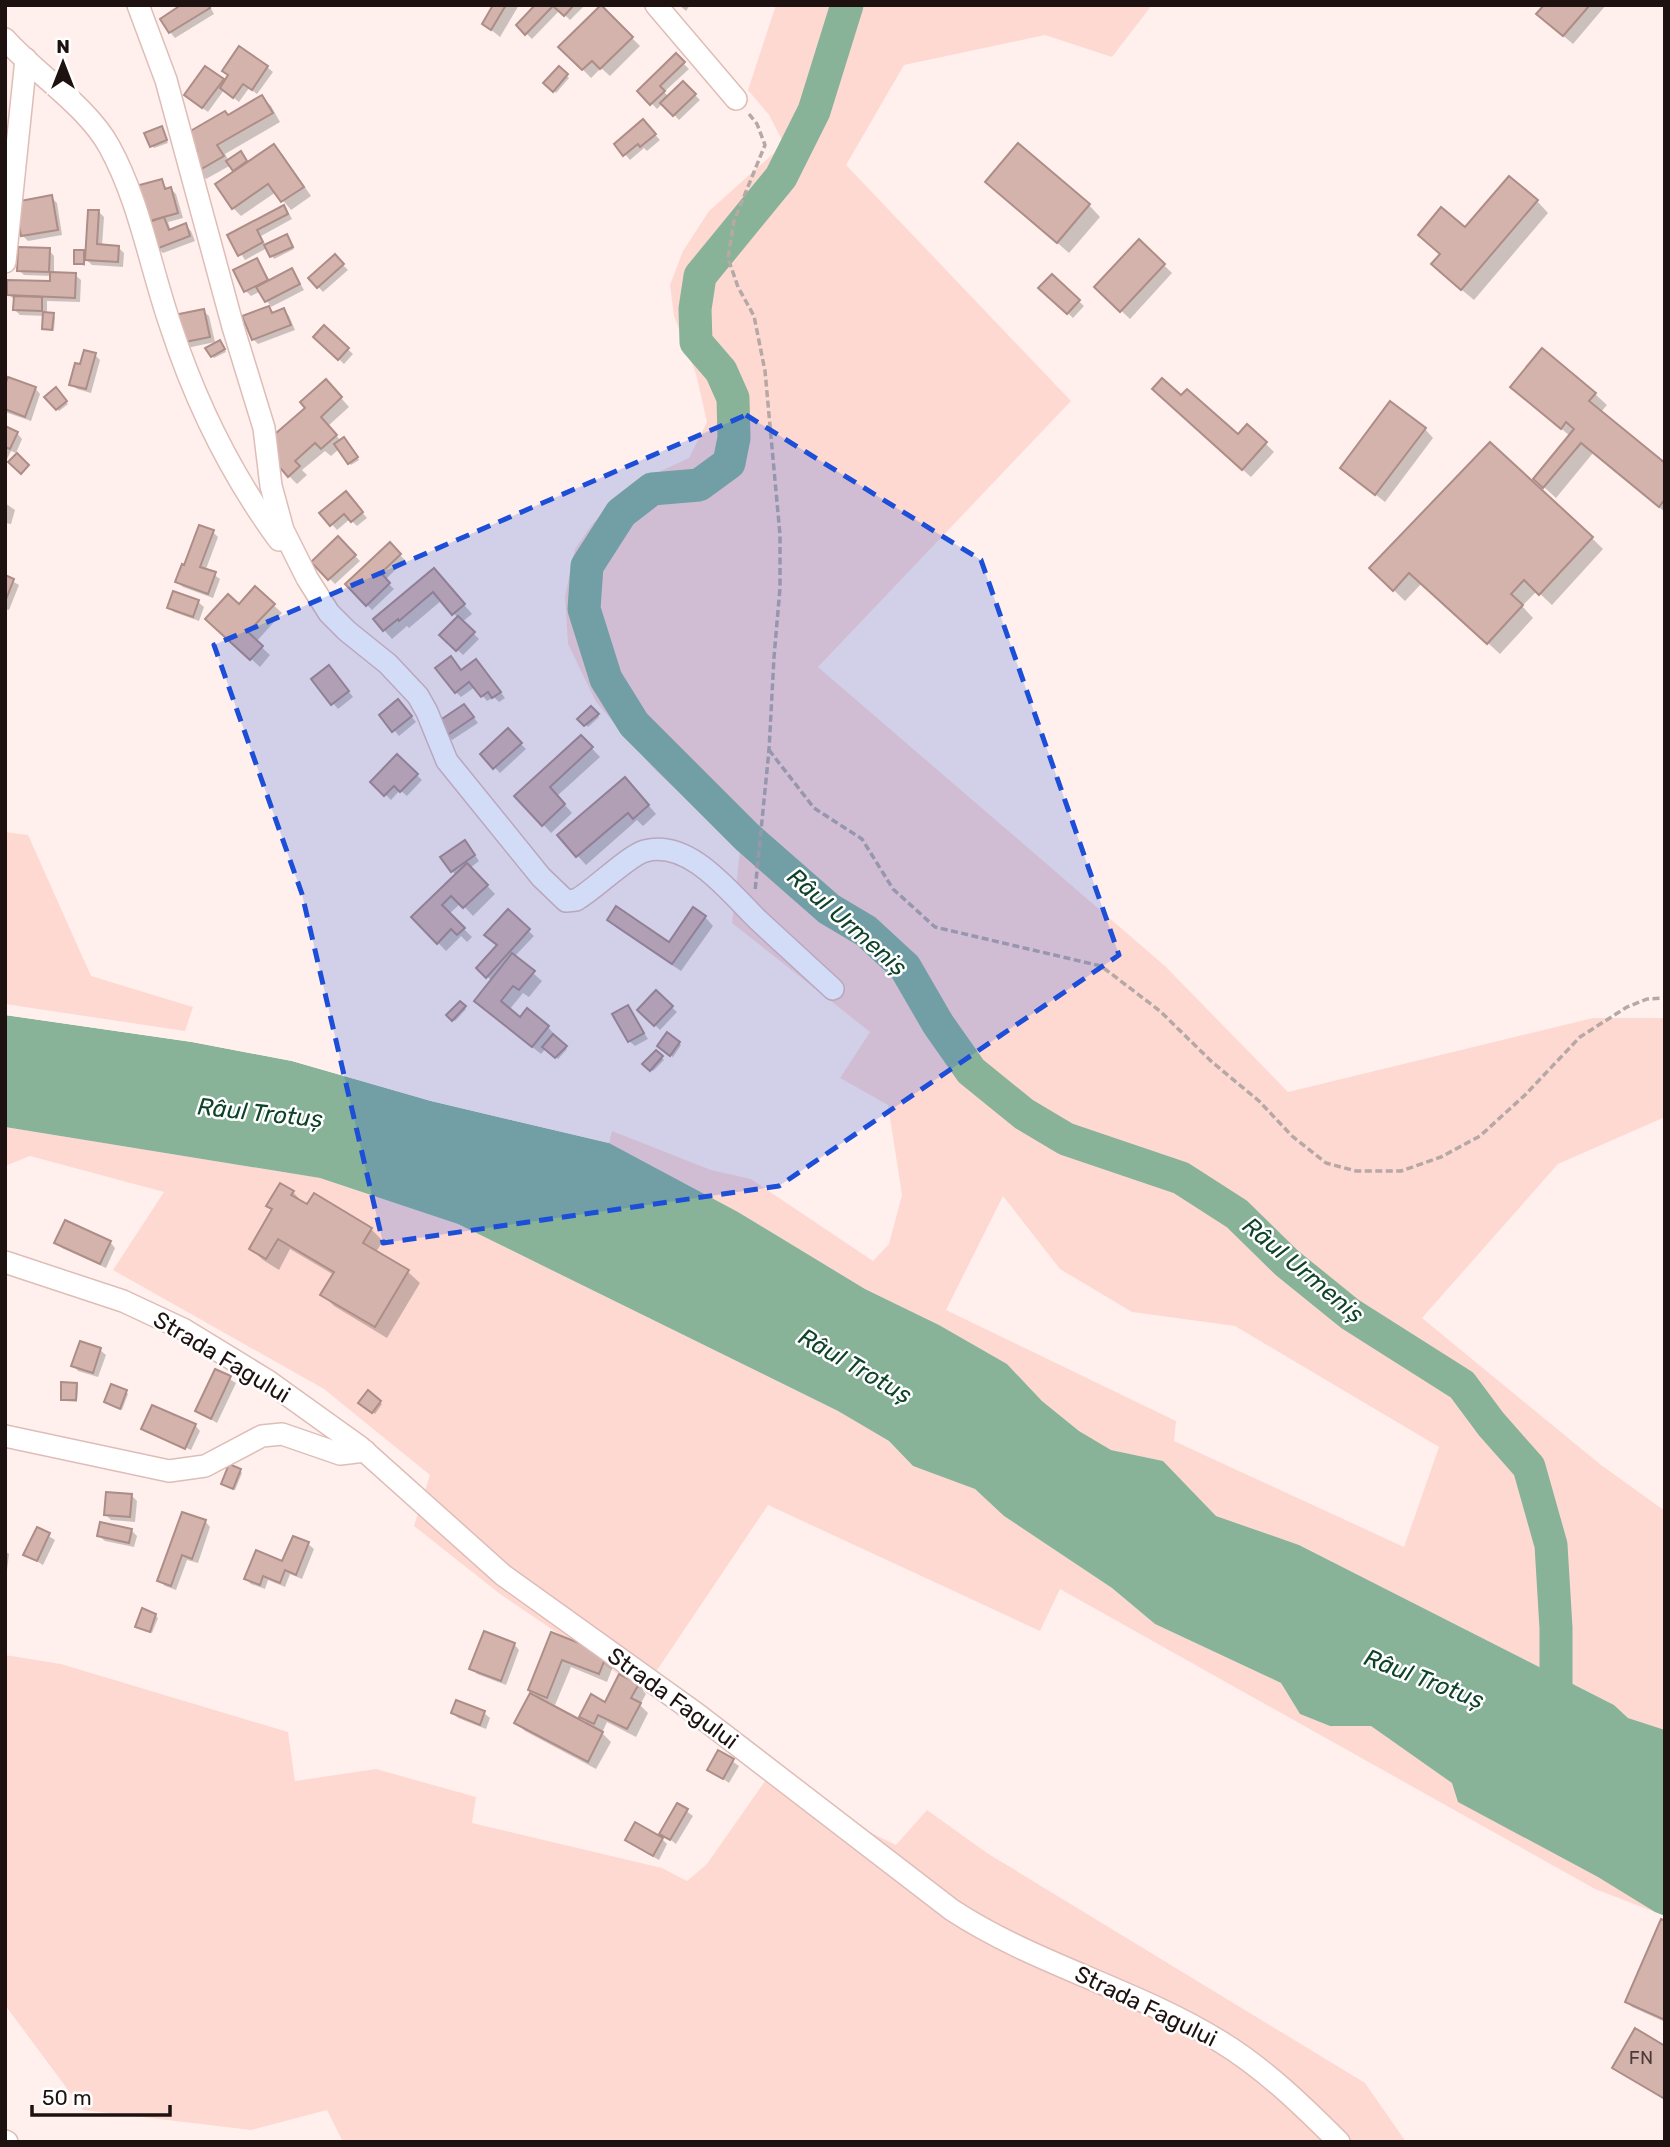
<svg xmlns="http://www.w3.org/2000/svg" width="1670" height="2147" font-family="Rubik,sans-serif">
	<style>
		.green { fill: #fed9d2; fill-rule: evenodd }
		.water { fill: #88b399 }
		.pier { fill: #fff0ed }
		.shadow { fill: #0003 }
		.lines { fill: none; stroke-linecap: round; stroke-linejoin: round }
		.river { stroke: #88b399; stroke-width: 33 }
		.building { fill: #d5b3ad; stroke: #ad8d87; stroke-width: 2 }
		.minor-casing { stroke: #dfbdb7; stroke-width: 24 }
		.path { stroke: #b5a8a5; stroke-width: 3.5; stroke-dasharray: 7 3.5; stroke-linecap: butt }
		.minor { stroke: #fff; stroke-width: 21 }
		.marked { fill: #1d4ed8; fill-opacity: 0.2; stroke: #1d4ed8; stroke-width: 5; stroke-dasharray: 14 9; stroke-linejoin: round }
		.labels { text-anchor: middle; dominant-baseline: central; stroke-width: 5; stroke-linejoin: round; paint-order: stroke }
		.number-label { font-size: 19px; fill: #4b3a37 }
		.street-label { font-size: 23px; fill: #1d1210; stroke: #fff }
		.water-label { font-size: 24px; font-style: italic; fill: #0e432a; stroke: #fff }
	</style>
	<rect width="100%" height="100%" fill="#fff0ed"/>
	<!-- green -->
	<g class="green">
		<path d="M776 5C791 5 808 9 821 5H1152L1112 57 1045 35 904 65 846 165 1071 401 818 667 1165 966 1288 1092 1593 1018H1665V1117L1558 1164 1422 1318 1601 1465 1665 1511V1730L1628 1718 1614 1705 1299 1545 1216 1516 1163 1461 1111 1450 1079 1431 1042 1401 1007 1364 939 1325 865 1289 738 1212 609 1143 612 1131 711 1170 751 1179 873 1261 889 1244 902 1195 888 1105 840 1078 870 1032 732 923 740 850 654 769 596 702 568 644 565 596 575 549 593 523 641 480 689 458 707 422 696 374 674 316 670 285 683 251 709 211 784 144 769 115 748 90ZM1003 1196 1060 1269 1132 1312 1235 1326 1439 1447 1404 1547 1174 1441 1176 1421 946 1310Z"/>
		<path d="M5 832 28 835 91 976 193 1007 185 1031 5 1004Z"/>
		<path d="M5 1127 320 1178 458 1224 838 1411 889 1441 913 1466 975 1489 1004 1516 1112 1588 1155 1624 1281 1683 1300 1714 1330 1726H1371L1453 1783 1655 1912 1595 1889 1060 1589 1040 1631 768 1505 643 1691 500 1594 414 1526 430 1475 324 1389 113 1270 164 1192 30 1156 5 1166Z"/>
		<path d="M5 1655 61 1664 288 1732 295 1781 376 1769 476 1797 472 1823 662 1868 687 1881 707 1864 765 1781 896 1845 927 1810 987 1853 1365 2083 1406 2142H343L327 2110 251 2130 83 2110 5 2005Z"/>
	</g>
	<!-- water -->
	<path class="water" d="M5 1015 192 1042 292 1061 431 1101 609 1143 738 1212 865 1289 939 1325 1007 1364 1042 1401 1079 1431 1111 1450 1163 1461 1216 1516 1299 1545 1614 1705 1628 1718 1665 1730V1916L1655 1912 1598 1877 1458 1802 1452 1783 1371 1726H1330L1300 1714 1281 1683 1155 1624 1112 1588 1004 1516 975 1489 913 1466 889 1441 838 1411 458 1224 320 1178 5 1127Z"/>
	<!-- pier -->
	<path class="pier" d="M5 1011 193 1039 292 1058 432 1098 610 1140 609 1143 431 1101 292 1061 192 1042 5 1015Z"/>
	<!-- shadow -->
	<g class="shadow">
		<path d="M184 5H209L214 14 175 38 170 32Z"/>
		<path d="M495 5H519L500 37 484 24Z"/>
		<path d="M538 5H585L570 20 560 10 532 39 518 25Z"/>
		<path d="M679 5H690L686 11Z"/>
		<path d="M1546 5H1606L1573 44 1547 22Z"/>
		<path d="M601 7 640 46 610 76 601 68 591 78 561 47Z"/>
		<path d="M676 56 689 69 664 92 669 97 683 83 700 100 679 120 663 103 657 109 640 91Z"/>
		<path d="M267 67 273 72 257 94 249 88 239 102 224 90 208 112 191 100 222 81 225 83Z"/>
		<path d="M559 68 569 78 556 93 545 83Z"/>
		<path d="M262 97 271 106 280 122 225 154 229 161 242 155 248 164 274 146 283 155 311 196 291 210 276 192 241 216 233 208 236 172 231 165 206 179 198 171 199 152 228 117Z"/>
		<path d="M648 127 660 140 647 151 644 148 630 160 625 154Z"/>
		<path d="M163 130 168 143 154 148 152 146Z"/>
		<path d="M162 181 168 190 171 189 176 194 183 218 168 222 171 231 185 225 191 231 195 241 163 253 157 248 138 187Z"/>
		<path d="M987 182 1089 205 1100 217 1069 253Z"/>
		<path d="M51 197 57 203 62 235 28 241 22 235Z"/>
		<path d="M1537 201 1548 213 1474 300 1445 276 1441 255 1465 230Z"/>
		<path d="M285 206 292 219 261 236 266 246 289 239 294 249 274 259 267 248 245 260 230 236Z"/>
		<path d="M99 212 104 217 102 246 118 247 124 253 123 267 92 265 85 258V266L76 263 83 252 87 255Z"/>
		<path d="M1139 241 1172 273 1130 319 1096 287Z"/>
		<path d="M49 250 54 256V274L75 275 81 280 80 302 47 301V314L55 317 54 331 44 328 45 316 20 315 15 310V300L8 294 51 283 52 276 24 275 19 270Z"/>
		<path d="M335 257 348 270 323 292 311 279Z"/>
		<path d="M257 260 270 281 292 270 304 290 269 308 275 314 284 310 289 316 295 330 258 344 253 339 245 317 271 307 261 291 251 296 246 291Z"/>
		<path d="M1052 276 1084 306 1073 318 1041 288Z"/>
		<path d="M203 311 209 316 215 342 187 348 182 343Z"/>
		<path d="M324 327 353 354 344 364 315 337Z"/>
		<path d="M222 344 226 352 214 358 212 356Z"/>
		<path d="M95 355 100 360 91 393 77 389 71 384 81 366Z"/>
		<path d="M1512 387 1595 394 1607 405 1600 413 1665 465V512L1593 453 1556 498 1535 479 1570 436Z"/>
		<path d="M35 388 40 394 31 421 5 412V390Z"/>
		<path d="M56 390 68 404 59 411 47 397Z"/>
		<path d="M334 390 349 407 328 426 341 441H346L359 460 351 465 339 449 331 456 325 451 302 470 307 475 297 484 289 476 280 451 307 408Z"/>
		<path d="M1162 398H1181L1238 436 1265 443 1274 452 1251 477Z"/>
		<path d="M5 428 17 433 22 439 16 453 11 451 5 463Z"/>
		<path d="M1425 429 1433 438 1385 502 1342 468Z"/>
		<path d="M351 499 367 518 357 526 350 519 337 530 322 513Z"/>
		<path d="M5 503 15 510 11 524 5 523Z"/>
		<path d="M213 532 218 537 206 569 220 579 213 598 183 587 177 582 185 567Z"/>
		<path d="M338 538 360 561 335 584 313 562Z"/>
		<path d="M1592 538 1603 549 1552 605 1537 591 1522 606 1533 618 1500 654 1422 583 1405 601 1371 568Z"/>
		<path d="M390 545 405 560 385 580 394 589 372 610 348 585Z"/>
		<path d="M5 577 19 585 9 610 5 609Z"/>
		<path d="M442 579 472 614 462 622 479 639 463 655 442 635 458 618 442 600 409 628 407 626 392 639 384 630Z"/>
		<path d="M255 588 282 613 256 642 270 655 260 667 216 627Z"/>
		<path d="M198 602 204 607 199 621 174 612 169 607Z"/>
		<path d="M481 666 505 698 499 702 494 697 487 701 475 687 461 697 456 692 462 671Z"/>
		<path d="M334 673 353 697 338 709 313 679Z"/>
		<path d="M403 706 416 722 399 736 394 730Z"/>
		<path d="M591 708 599 717 588 727 580 719Z"/>
		<path d="M469 711 478 723 452 740 447 735Z"/>
		<path d="M508 731 526 749 500 773 482 754Z"/>
		<path d="M581 737 600 757 557 796 572 813 551 833 517 796Z"/>
		<path d="M397 756 422 780 407 796 400 790 391 800 373 782Z"/>
		<path d="M633 787 656 814 643 826 637 820 586 865 559 835Z"/>
		<path d="M470 848 479 861 470 868 495 894 473 916 461 903 449 914 472 937 467 942 461 936 446 951 413 917 456 875 452 871Z"/>
		<path d="M508 912 534 936 514 957 542 981 529 997 523 993 509 1010 520 1019 527 1011 548 1027 556 1036 555 1038 567 1049 558 1059 546 1048 541 1054 485 1009 492 981 478 968 499 946Z"/>
		<path d="M705 917 713 926 681 971 617 928 609 920 669 945Z"/>
		<path d="M656 993 677 1012 660 1030 640 1010Z"/>
		<path d="M460 1003 466 1009 455 1021 448 1015Z"/>
		<path d="M627 1007 648 1039 635 1046 629 1041Z"/>
		<path d="M668 1035 681 1045 673 1057 659 1046Z"/>
		<path d="M656 1052 664 1060 653 1071 645 1064Z"/>
		<path d="M293 1192 307 1207 371 1229 383 1241 376 1252 408 1272 420 1283 387 1338 334 1306 323 1295 334 1275 290 1249 279 1270 263 1260 251 1249 274 1211 268 1206Z"/>
		<path d="M56 1242H110L115 1248 106 1268 62 1248Z"/>
		<path d="M100 1350 106 1355 98 1377 78 1371 73 1365Z"/>
		<path d="M216 1371 236 1383 217 1423 197 1411Z"/>
		<path d="M76 1384 78 1386 77 1402 65 1401 62 1399Z"/>
		<path d="M126 1392 128 1394 122 1410 106 1402Z"/>
		<path d="M368 1393 382 1404 375 1414 361 1403Z"/>
		<path d="M195 1425 200 1431 191 1450 147 1430V1433L143 1429Z"/>
		<path d="M240 1471 242 1473 235 1490 223 1484Z"/>
		<path d="M132 1496 137 1501 135 1522 111 1520 106 1515Z"/>
		<path d="M205 1521 210 1527 198 1563 187 1560 176 1590 165 1586 159 1580Z"/>
		<path d="M37 1529 55 1540 43 1565 25 1554Z"/>
		<path d="M131 1530 137 1536 134 1547 105 1541 99 1536Z"/>
		<path d="M308 1544 314 1549 302 1579 290 1574 285 1587 268 1580 265 1589 251 1584 246 1579 283 1563Z"/>
		<path d="M5 1551 9 1554 6 1578H5Z"/>
		<path d="M155 1615 158 1618 152 1633 139 1628Z"/>
		<path d="M552 1634 614 1664 607 1682 571 1667 555 1705 549 1702 547 1704 591 1727 581 1716 638 1685 646 1694 640 1705 648 1713 636 1737 607 1722 602 1733 611 1742 596 1769 525 1731 516 1723 541 1700 530 1689Z"/>
		<path d="M514 1644 519 1650 506 1685 477 1674 471 1668Z"/>
		<path d="M457 1702 484 1713 490 1718 486 1729 458 1718 453 1713Z"/>
		<path d="M719 1752 739 1766 729 1783 709 1769Z"/>
		<path d="M678 1805 693 1816 676 1844 662 1833Z"/>
		<path d="M662 1839 667 1844 659 1860 632 1845 627 1840Z"/>
		<path d="M1665 1922V2022L1632 2007 1627 2002Z"/>
		<path d="M1665 2048V2100L1614 2068Z"/>
	</g>
	<g class="lines">
		<!-- river -->
		<path class="river" d="M847 5 814 111 781 177 700 276 695 309 696 342 721 371 733 398 734 438 729 463 699 485 652 489 621 513 587 566 584 609 606 679 634 724 747 837 829 909 866 931 905 967 938 1024 971 1071 1024 1114 1066 1139 1181 1178 1237 1214 1287 1263 1350 1314 1462 1385 1491 1424 1529 1467 1551 1545 1556 1628V1689L1562 1721"/>
	</g>
	<!-- building -->
	<g class="building">
		<path d="M181 5H208L210 8 169 33 160 19Z"/>
		<path d="M493 5H506L491 30 482 24Z"/>
		<path d="M535 5H574L564 16 553 6 525 35 516 25Z"/>
		<path d="M601 5 633 37 600 69 592 61 582 70 558 47Z"/>
		<path d="M1544 5H1590L1563 36 1536 14Z"/>
		<path d="M239 46 268 66 252 90 243 84 233 98 220 88 228 75 222 71Z"/>
		<path d="M676 53 685 62 660 86 665 91 650 105 637 91Z"/>
		<path d="M205 66 224 79 202 108 184 95Z"/>
		<path d="M559 66 568 74 553 92 543 83Z"/>
		<path d="M683 81 696 94 673 116 660 103Z"/>
		<path d="M262 95 273 113 217 145 224 156 196 172 188 157 197 151 187 133 225 111 228 115Z"/>
		<path d="M643 119 656 134 640 147 638 144 623 156 614 144Z"/>
		<path d="M162 126 167 140 150 147 144 133Z"/>
		<path d="M1018 143 1090 204 1057 243 985 182Z"/>
		<path d="M274 144 304 187 281 202 268 184 232 209 215 184Z"/>
		<path d="M241 151 247 161 233 171 226 161Z"/>
		<path d="M1509 176 1538 200 1461 290 1431 264 1440 254 1418 235 1441 207 1465 227Z"/>
		<path d="M162 179 165 189 171 187 178 213 146 222 136 186Z"/>
		<path d="M52 195 58 230 21 236 15 202Z"/>
		<path d="M284 205 288 214 257 230 263 242 238 256 227 235Z"/>
		<path d="M88 210H99L97 244 119 246 118 262 85 260Z"/>
		<path d="M164 217 169 230 186 223 190 236 156 249 146 223Z"/>
		<path d="M287 234 293 247 270 257 264 245Z"/>
		<path d="M1139 239 1165 264 1120 312 1094 287Z"/>
		<path d="M18 247 50 248 49 272 17 271Z"/>
		<rect x="74" y="250" width="10" height="14"/>
		<path d="M335 254 344 264 317 288 308 278Z"/>
		<path d="M257 258 268 280 244 292 233 270Z"/>
		<path d="M292 268 300 284 265 302 256 287Z"/>
		<path d="M50 272 76 273 75 298 7 295V280L50 281Z"/>
		<path d="M1052 274 1080 300 1067 314 1038 288Z"/>
		<path d="M14 296 42 297V311L13 310Z"/>
		<path d="M269 306 272 313 284 308 291 325 252 340 242 316Z"/>
		<path d="M204 309 210 337 180 343 174 315Z"/>
		<path d="M43 312 54 313 52 330 42 329Z"/>
		<path d="M324 325 349 348 338 360 313 337Z"/>
		<path d="M220 340 225 349 211 357 205 348Z"/>
		<path d="M1542 348 1596 393 1589 401 1665 463V499L1659 507 1581 443 1543 488 1533 479 1574 429 1566 422 1561 429 1510 387Z"/>
		<path d="M84 350 96 353 86 389 69 385 75 363 80 364Z"/>
		<path d="M8 377 36 387 25 417 5 409V385Z"/>
		<path d="M1162 378 1181 395 1187 389 1238 434 1247 424 1267 442 1242 470 1152 389Z"/>
		<path d="M326 379 342 397 321 417 337 435 321 449 315 443 295 461 300 466 288 477 271 457 278 451 268 440 305 408 300 402Z"/>
		<path d="M56 387 67 401 56 410 44 397Z"/>
		<path d="M1390 401 1426 428 1375 495 1340 468Z"/>
		<path d="M5 426 18 432 10 449 5 447Z"/>
		<path d="M344 437 358 457 348 464 334 444Z"/>
		<path d="M1490 442 1593 537 1539 595 1524 580 1511 594 1523 605 1487 644 1409 573 1393 591 1369 568Z"/>
		<path d="M17 453 29 465 21 474 8 462Z"/>
		<path d="M346 491 363 512 351 522 344 514 330 526 319 513Z"/>
		<path d="M199 525 214 530 200 567 216 572 208 594 175 582 182 564 184 565Z"/>
		<path d="M338 536 356 555 328 580 311 562Z"/>
		<path d="M390 542 401 554 381 573 390 583 366 606 345 584Z"/>
		<path d="M434 568 465 604 452 615 433 592 399 621 398 619 383 631 373 619Z"/>
		<path d="M5 575 14 579 5 602Z"/>
		<path d="M255 586 275 604 248 632 263 646 250 660 205 619 228 594 239 604Z"/>
		<path d="M173 591 199 600 193 617 167 608Z"/>
		<path d="M458 616 475 632 456 651 439 635Z"/>
		<path d="M451 656 461 670 476 659 501 692 492 698 488 692 481 697 469 682 455 693 435 668Z"/>
		<path d="M329 665 349 691 331 705 311 679Z"/>
		<path d="M398 699 412 716 392 732 379 715Z"/>
		<path d="M464 704 474 717 446 736 436 723Z"/>
		<path d="M591 706 599 714 584 726 577 719Z"/>
		<path d="M508 728 522 743 493 769 480 754Z"/>
		<path d="M581 735 593 747 550 787 565 804 542 826 514 796Z"/>
		<path d="M397 754 418 774 400 792 394 786 384 796 370 782Z"/>
		<path d="M625 777 649 805 633 819 628 813 576 857 557 835Z"/>
		<path d="M465 840 475 855 451 872 440 857Z"/>
		<path d="M467 863 488 885 463 908 451 896 442 905 465 928 457 935 451 929 437 944 411 917Z"/>
		<path d="M616 906 669 942 693 907 706 916 672 964 607 920Z"/>
		<path d="M508 909 530 929 486 978 476 968 497 945 484 935Z"/>
		<path d="M512 953 535 971 519 990 513 986 501 1001 520 1017 527 1008 549 1026 532 1047 474 1001Z"/>
		<path d="M656 990 673 1006 654 1026 637 1010Z"/>
		<path d="M460 1001 466 1006 452 1021 446 1015Z"/>
		<path d="M628 1005 644 1033 628 1042 612 1014Z"/>
		<path d="M667 1032 680 1042 670 1056 657 1046Z"/>
		<path d="M553 1034 567 1046 555 1058 542 1047Z"/>
		<path d="M656 1050 663 1056 650 1071 642 1064Z"/>
		<path d="M280 1183 294 1191 291 1195 307 1204 314 1193 372 1228 363 1243 409 1270 375 1327 320 1295 334 1272 278 1239 266 1259 249 1249 272 1209 266 1206Z"/>
		<path d="M65 1220 111 1241 100 1264 54 1243Z"/>
		<path d="M80 1341 101 1348 93 1373 71 1366Z"/>
		<path d="M215 1369 231 1376 211 1419 195 1411Z"/>
		<path d="M61 1382 77 1383 76 1400H61Z"/>
		<path d="M111 1384 127 1390 120 1409 104 1402Z"/>
		<path d="M368 1390 381 1401 372 1413 358 1403Z"/>
		<path d="M152 1405 196 1424 185 1449 141 1429Z"/>
		<path d="M229 1464 241 1469 233 1489 221 1484Z"/>
		<path d="M106 1492 132 1494 130 1517 104 1515Z"/>
		<path d="M182 1512 206 1520 192 1559 182 1555 171 1586 157 1581Z"/>
		<path d="M100 1522 132 1529 129 1543 97 1536Z"/>
		<path d="M37 1527 50 1533 37 1561 23 1555Z"/>
		<path d="M293 1536 309 1542 296 1575 285 1570 280 1583 263 1576 260 1585 244 1579 256 1550 282 1561Z"/>
		<path d="M142 1608 156 1614 150 1632 135 1627Z"/>
		<path d="M484 1631 515 1643 501 1681 469 1669Z"/>
		<path d="M551 1632 607 1654 599 1674 562 1660 547 1698 528 1690Z"/>
		<path d="M619 1674 639 1684 631 1698 641 1703 627 1729 598 1715 594 1724 579 1717 591 1694 605 1702Z"/>
		<path d="M530 1693 603 1732 588 1762 514 1723Z"/>
		<path d="M456 1700 485 1711 480 1725 451 1713Z"/>
		<path d="M718 1750 734 1759 723 1779 707 1770Z"/>
		<path d="M677 1803 688 1809 670 1840 659 1834Z"/>
		<path d="M635 1822 663 1838 653 1856 625 1840Z"/>
		<path d="M1661 1919 1665 1921V2020L1625 2002Z"/>
		<path d="M1635 2028 1665 2046V2099L1612 2068Z"/>
	</g>
	<g class="lines">
		<defs>
			<g id="minor">
				<path d="M138 5 166 80 233 327 264 428 271 486 283 530 307 578 329 613 347 631 388 664 418 696 427 712 447 761 541 877 566 901 576 900C594 890 629 855 645 851 690 839 730 893 758 920 783 943 808 966 833 989"/>
				<path d="M656 5 736 99"/>
				<path d="M5 39C35 73 87 106 109 146 140 202 150 267 171 327 196 403 232 476 279 540"/>
				<path d="M5 262 26 59"/>
				<path d="M5 1262 123 1301 183 1329 268 1381 360 1447 503 1575 697 1714 952 1910C1036 1965 1136 1989 1221 2042 1265 2069 1303 2106 1339 2142"/>
				<path d="M5 1436 169 1471 205 1466 262 1436 282 1434 340 1454 365 1451"/>
				<path d="M5 2141 7 2142"/>
			</g>
		</defs>
		<!-- minor casing -->
		<use href="#minor" class="minor-casing"/>
		<!-- path -->
		<g class="path">
			<path d="M749 114 757 124 765 145 734 221 728 258 738 287 754 316 765 371 780 535V588L774 657 769 750 755 891"/>
			<path d="M769 750 814 808 862 839 893 889 935 927 1101 966 1160 1011 1212 1062 1259 1101 1292 1136 1326 1163 1356 1171H1401L1441 1157 1480 1136 1525 1095 1580 1037 1627 1007 1647 999 1665 998"/>
		</g>
		<!-- minor -->
		<use href="#minor" class="minor"/>
	</g>
	<!-- marked area -->
	<path class="marked" d="M746 415 981 560 1119 955 779 1186 383 1243 302 894 214 645Z"/>
	<g class="labels">
		<!-- number labels -->
		<g class="number-label">
			<text x="1641" y="2057">FN</text>
		</g>
		<!-- street labels -->
		<g class="street-label">
			<text transform="translate(222 1357) rotate(31)">Strada Fagului</text>
			<text transform="translate(673 1698) rotate(36)">Strada Fagului</text>
			<text transform="translate(1146 2006) rotate(26)">Strada Fagului</text>
		</g>
		<!-- water labels -->
		<g class="water-label">
			<text transform="translate(847 922) rotate(41)">Râul Urmeniș</text>
			<text transform="translate(260 1113) rotate(6)">Râul Trotuș</text>
			<text transform="translate(1303 1270) rotate(40)">Râul Urmeniș</text>
			<text transform="translate(855 1366) rotate(30)">Râul Trotuș</text>
			<text transform="translate(1424 1679) rotate(21)">Râul Trotuș</text>
		</g>
	</g>
	<!-- border -->
	<rect width="1670" height="2147" fill="none" stroke="#1d1210" stroke-width="14"/>
	<!-- north arrow -->
	<g transform="translate(63 63)" stroke="#ffffff" stroke-width="5" paint-order="stroke">
	<path d="M0-5L12 26L0 18L-12 26Z" fill="#1d1210"/>
	<text y="-10" font-size="19" font-weight="bold" text-anchor="middle" fill="#1d1210">N</text>
	</g>
	<!-- scale -->
	<path d="M32 2105v10h138v-10" fill="none" stroke="#1d1210" stroke-width="3.5"/>
	<text x="42" y="2105" font-size="21" fill="#1d1210" stroke="#ffffff" stroke-width="5" paint-order="stroke">50 m</text>
</svg>
